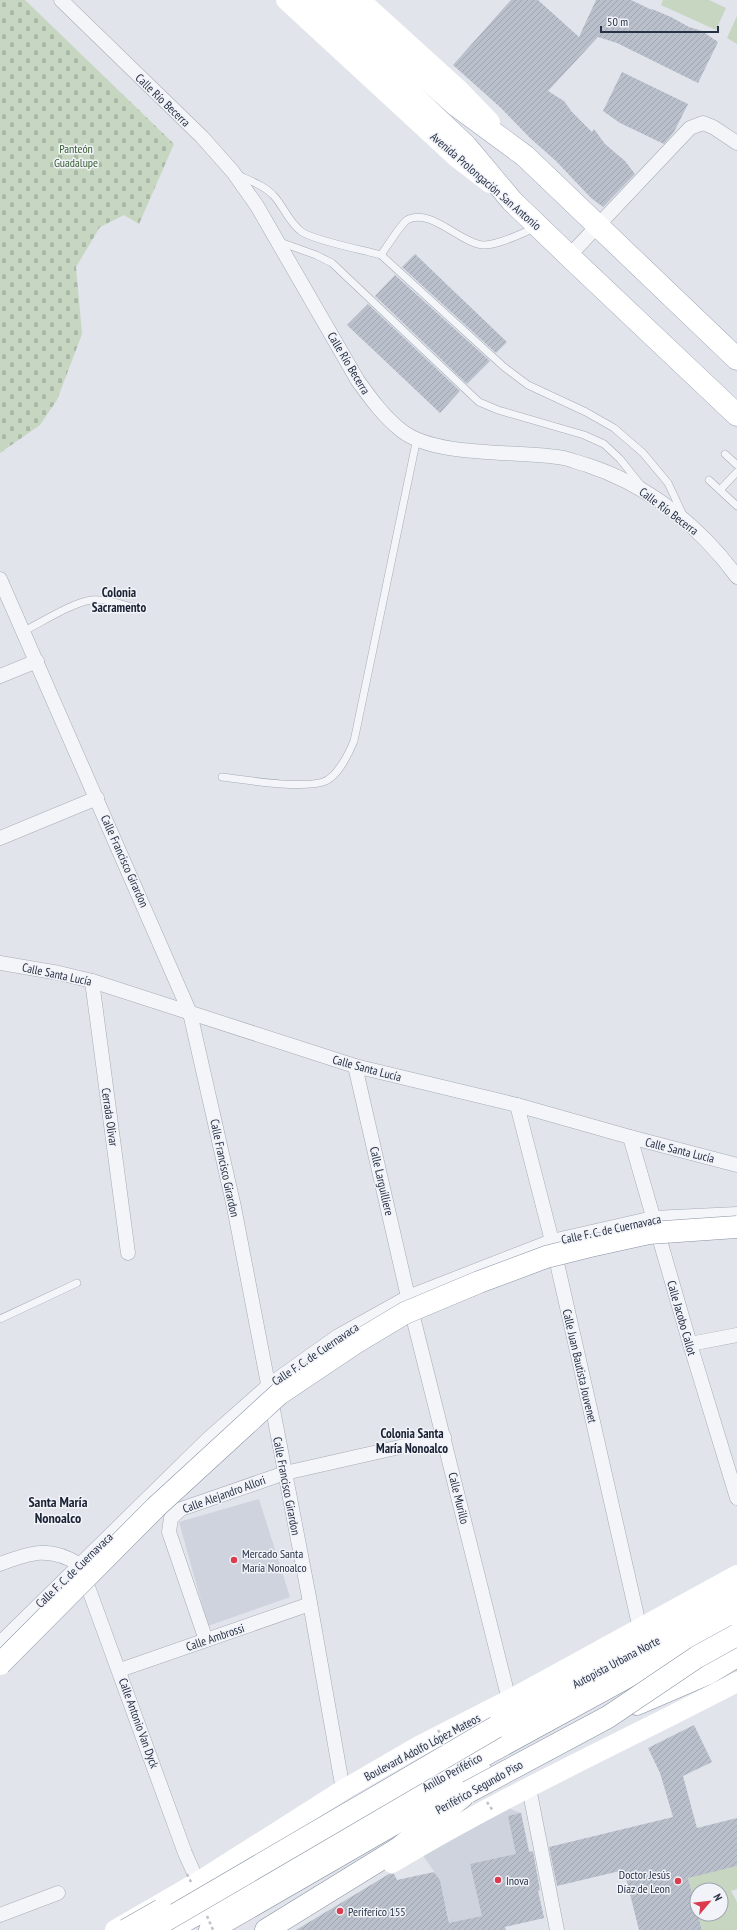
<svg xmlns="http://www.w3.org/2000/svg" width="737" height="1930" font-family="'PT Sans Narrow',sans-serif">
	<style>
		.built { fill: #cfd3dd }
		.cemetery { fill: url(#cemetery-stones) }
		.park { fill: #c6d6c1 }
		.building { fill: url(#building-hatch) }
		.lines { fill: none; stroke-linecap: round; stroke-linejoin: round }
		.lane-casing { stroke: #a5abb6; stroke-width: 8 }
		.street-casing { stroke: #a5abb6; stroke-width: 15 }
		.primary-casing { stroke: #9fa8b8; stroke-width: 23 }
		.highway-casing { stroke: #8791a3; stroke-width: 23 }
		.lane { stroke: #f4f5f9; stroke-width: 7 }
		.street { stroke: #f4f5f9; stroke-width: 14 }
		.secondary { stroke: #fff; stroke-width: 20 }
		.primary { stroke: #fff; stroke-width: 22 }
		.highway { stroke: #fff; stroke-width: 22 }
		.highway-bridge-casing { stroke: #8791a3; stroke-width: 23; stroke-linecap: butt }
		.path-bridge { stroke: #bfc2ca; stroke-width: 2.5; stroke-dasharray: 3 3; stroke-linecap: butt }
		.highway-bridge { stroke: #fff; stroke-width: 22 }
		.poi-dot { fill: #db3b4e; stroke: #f1f3f8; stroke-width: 1.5 }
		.labels { text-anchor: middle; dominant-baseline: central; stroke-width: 3; stroke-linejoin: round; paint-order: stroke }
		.street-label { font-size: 12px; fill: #273144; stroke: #f1f3f8 }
		.park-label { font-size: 12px; fill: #3a6133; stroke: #f1f3f8 }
		.poi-label { font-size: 12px; fill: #273144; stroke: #f1f3f8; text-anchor: start }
		.neighbourhood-label { font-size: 13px; font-weight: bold; fill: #1a2235; stroke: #f1f3f8 }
		.quarter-label { font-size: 14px; font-weight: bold; fill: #1a2235; stroke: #f1f3f8 }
	</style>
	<defs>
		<pattern id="cemetery-stones" width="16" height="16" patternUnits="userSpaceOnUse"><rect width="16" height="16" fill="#c6d6c1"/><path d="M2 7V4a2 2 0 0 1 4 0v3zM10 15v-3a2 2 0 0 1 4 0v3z" fill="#aab8a7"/></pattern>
		<pattern id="building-hatch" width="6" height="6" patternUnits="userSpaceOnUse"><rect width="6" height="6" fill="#bac0cb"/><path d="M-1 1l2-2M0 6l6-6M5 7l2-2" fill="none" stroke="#a0a5b0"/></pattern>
	</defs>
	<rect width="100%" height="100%" fill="#e1e4eb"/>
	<!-- built -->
	<g class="built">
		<path d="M259 1499 290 1597 208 1626 179 1522Z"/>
		<path d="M508 1808 521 1813 544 1918 490 1930H451L440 1880 422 1854Z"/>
	</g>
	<!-- cemetery -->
	<path class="cemetery" d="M0 0H25L174 144 139 224 124 215 100 227 76 267 82 334 57 400 40 425 0 453Z"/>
	<!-- park -->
	<g class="park">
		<path d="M663 0H709L726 8 716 30 661 5Z"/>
		<path d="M737 16V44L727 38Z"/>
		<path d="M701 1851 707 1873 737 1866V1889L731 1891 737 1902V1930H702L698 1914H721V1890H697V1911L682 1855Z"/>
	</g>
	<!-- building -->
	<g class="building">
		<path d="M511 0H538L579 37 596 0H631L652 10V9L671 17 689 27 702 31 718 42 698 83 617 43 598 37 548 91 564 101 572 112 592 132 594 129 605 144 625 161 635 174 603 207 591 198 556 161 530 138 501 108 453 65Z"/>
		<path d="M622 72 688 104 674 132 664 144 620 123 603 111Z"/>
		<path d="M415 254 507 342 496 353 402 267Z"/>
		<path d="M395 275 490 361 467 384 375 296Z"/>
		<path d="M368 304 460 391 440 413 347 325Z"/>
		<path d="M694 1725 712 1762 683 1776 697 1828 737 1818V1866L688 1878 702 1930H639L624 1870 557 1886 549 1847 673 1817 660 1773 648 1748Z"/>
		<path d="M521 1813 529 1852 533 1851 540 1890 538 1891 544 1918 505 1927 506 1930H296L389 1874H394L397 1880 434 1872 440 1880 449 1923 482 1916 470 1864 516 1854 508 1816Z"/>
	</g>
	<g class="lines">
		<defs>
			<g id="lane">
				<path d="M240 176C251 181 265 186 274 196 284 207 289 223 302 232 316 241 363 250 381 255 386 248 401 224 407 220 430 207 460 243 483 245 497 246 522 233 535 228"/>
				<path d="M280 242 316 255 332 263 479 402 498 410 584 435 604 444 620 459 640 484"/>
				<path d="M381 255 504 367 528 385 586 412 614 428 643 453 668 483 683 515"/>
				<path d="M725 454 737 465"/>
				<path d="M709 480 737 506"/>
				<path d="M720 490 737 472"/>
				<path d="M24 631C42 622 72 603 91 600 106 598 124 605 139 609"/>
				<path d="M222 777C246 780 301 789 323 782 337 778 349 753 354 741L417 438"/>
				<path d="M0 1319 77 1283"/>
			</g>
			<g id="street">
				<path d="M61 0 202 137 233 172 257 206 358 381C371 399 384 417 402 431 437 458 520 450 564 458 572 460 579 463 587 465 648 485 700 526 737 577"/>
				<path d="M569 256 690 128 703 123 713 127 737 143"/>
				<path d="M0 579 190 1013 234 1207 309 1597 343 1790"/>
				<path d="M0 676 37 661"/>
				<path d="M0 838 97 798"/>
				<path d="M0 963 59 973 92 981 355 1066 517 1105 630 1137 737 1165"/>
				<path d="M92 981 128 1253"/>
				<path d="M355 1066 408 1297 509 1700"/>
				<path d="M517 1105 552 1241 640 1629"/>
				<path d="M630 1137 690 1344 737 1498"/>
				<path d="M690 1344 737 1335"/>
				<path d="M0 1564C31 1552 50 1546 80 1565L185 1853 198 1882"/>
				<path d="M206 1640 169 1532 171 1518 181 1509 285 1473 444 1437"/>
				<path d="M0 1643 208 1439 269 1385 338 1336 408 1297 552 1241 653 1218 737 1214"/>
				<path d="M120 1670 310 1604"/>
				<path d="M529 1788 557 1930"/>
				<path d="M0 1915 58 1893"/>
			</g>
			<g id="primary">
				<path d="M312 0 466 146 512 201 569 256 737 415"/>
				<path d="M338 0 457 106 525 156 737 359"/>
			</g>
			<g id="highway">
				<path d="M637 1704 707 1674 737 1656"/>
				<path d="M496 1727 737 1597"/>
				<path d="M179 1924 358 1824 737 1617"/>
				<path d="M210 1930 482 1773"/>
				<path d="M266 1930 399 1848 462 1797"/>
			</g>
		</defs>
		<!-- lane casing -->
		<use href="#lane" class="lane-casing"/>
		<!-- street casing -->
		<use href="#street" class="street-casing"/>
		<!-- primary casing -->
		<use href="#primary" class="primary-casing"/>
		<!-- highway casing -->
		<use href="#highway" class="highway-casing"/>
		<!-- lane -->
		<use href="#lane" class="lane"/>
		<!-- street -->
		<use href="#street" class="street"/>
		<!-- secondary -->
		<g class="secondary">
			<path d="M286 0 455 156 490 183"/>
			<path d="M360 0 459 90 490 122"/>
			<path d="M392 1863C503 1796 622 1742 737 1682"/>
			<path d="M115 1930 198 1882 343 1790 419 1746 509 1700 737 1575"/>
		</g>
		<!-- primary -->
		<use href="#primary" class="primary"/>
		<!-- highway -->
		<use href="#highway" class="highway"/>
		<defs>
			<g id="highway-bridge">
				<path d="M0 1664 156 1507 279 1394 355 1343 405 1313 479 1282 546 1257 590 1246 649 1233 737 1227"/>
				<path d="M468 1792 608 1717 697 1657 737 1635"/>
				<path d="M126 1930 161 1910"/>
				<path d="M149 1930 496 1727"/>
			</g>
		</defs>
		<!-- highway-bridge casing -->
		<use href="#highway-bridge" class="highway-bridge-casing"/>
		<!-- path-bridge -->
		<g class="path-bridge">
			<path d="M438 1730 443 1738"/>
			<path d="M487 1802 493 1811"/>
			<path d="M187 1874 192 1884"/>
			<path d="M207 1916 213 1930"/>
		</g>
		<!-- highway-bridge -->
		<use href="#highway-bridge" class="highway-bridge"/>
	</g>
	<!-- markers -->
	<g class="poi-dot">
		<circle cx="234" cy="1560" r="4"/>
		<circle cx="498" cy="1880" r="4"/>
		<circle cx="678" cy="1881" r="4"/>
		<circle cx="340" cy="1911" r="4"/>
	</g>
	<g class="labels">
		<!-- street labels -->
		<g class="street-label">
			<text transform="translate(163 100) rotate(44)">Calle Río Becerra</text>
			<text transform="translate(486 181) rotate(41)">Avenida Prolongación San Antonio</text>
			<text transform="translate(349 363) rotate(59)">Calle Río Becerra</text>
			<text transform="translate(669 511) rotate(37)">Calle Río Becerra</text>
			<text transform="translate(125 861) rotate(66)">Calle Francisco Girardon</text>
			<text transform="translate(57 974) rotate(12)">Calle Santa Lucía</text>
			<text transform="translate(367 1068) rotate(15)">Calle Santa Lucía</text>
			<text transform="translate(110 1117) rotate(82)">Cerrada Olivar</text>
			<text transform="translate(680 1150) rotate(14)">Calle Santa Lucía</text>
			<text transform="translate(225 1168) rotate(78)">Calle Francisco Girardon</text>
			<text transform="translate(382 1181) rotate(77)">Calle Larguilliere</text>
			<text transform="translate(611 1229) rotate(-12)">Calle F. C. de Cuernavaca</text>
			<text transform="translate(682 1318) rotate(74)">Calle Jacobo Callot</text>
			<text transform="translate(315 1354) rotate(-34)">Calle F. C. de Cuernavaca</text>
			<text transform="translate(580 1366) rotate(77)">Calle Juan Bautista Jouvenet</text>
			<text transform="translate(287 1486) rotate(79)">Calle Francisco Girardon</text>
			<text transform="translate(224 1494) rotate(-20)">Calle Alejandro Allori</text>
			<text transform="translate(459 1498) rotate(76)">Calle Murillo</text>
			<text transform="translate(74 1570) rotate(-44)">Calle F. C. de Cuernavaca</text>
			<text transform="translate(215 1637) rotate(-19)">Calle Ambrossi</text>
			<text transform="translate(616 1662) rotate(-28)">Autopista Urbana Norte</text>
			<text transform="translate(139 1723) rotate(70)">Calle Antonio Van Dyck</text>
			<text transform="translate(422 1747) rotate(-28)">Boulevard Adolfo López Mateos</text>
			<text transform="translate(452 1772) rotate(-29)">Anillo Periférico</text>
			<text transform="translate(479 1787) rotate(-29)">Periférico Segundo Piso</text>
		</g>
		<!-- park labels -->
		<g class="park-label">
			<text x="76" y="148">Panteón<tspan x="76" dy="14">Guadalupe</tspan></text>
		</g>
		<!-- poi labels -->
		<g class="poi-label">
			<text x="242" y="1553">Mercado Santa<tspan x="242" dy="14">María Nonoalco</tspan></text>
			<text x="670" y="1874" text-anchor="end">Doctor Jesús<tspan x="670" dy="14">Díaz de Leon</tspan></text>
			<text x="506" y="1880">Inova</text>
			<text x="348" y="1911">Periferico 155</text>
		</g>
		<!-- neighbourhood labels -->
		<g class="neighbourhood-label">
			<text x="119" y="592">Colonia<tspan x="119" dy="15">Sacramento</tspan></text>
			<text x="412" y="1433">Colonia Santa<tspan x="412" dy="15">María Nonoalco</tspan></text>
		</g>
		<!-- quarter labels -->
		<g class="quarter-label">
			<text x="58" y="1502">Santa María<tspan x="58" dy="16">Nonoalco</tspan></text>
		</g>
	</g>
	<!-- north arrow -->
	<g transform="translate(709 1902) rotate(62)"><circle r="19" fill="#f1f3f8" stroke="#a0a5b0"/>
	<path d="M0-3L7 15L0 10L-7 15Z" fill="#db3b4e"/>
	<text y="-6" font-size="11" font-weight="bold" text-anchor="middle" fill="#273144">N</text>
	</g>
	<!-- scale -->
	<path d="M601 26v6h117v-6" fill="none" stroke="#273144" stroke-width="2"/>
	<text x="607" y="26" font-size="12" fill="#273144" stroke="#f1f3f8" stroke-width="3" paint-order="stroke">50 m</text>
</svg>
